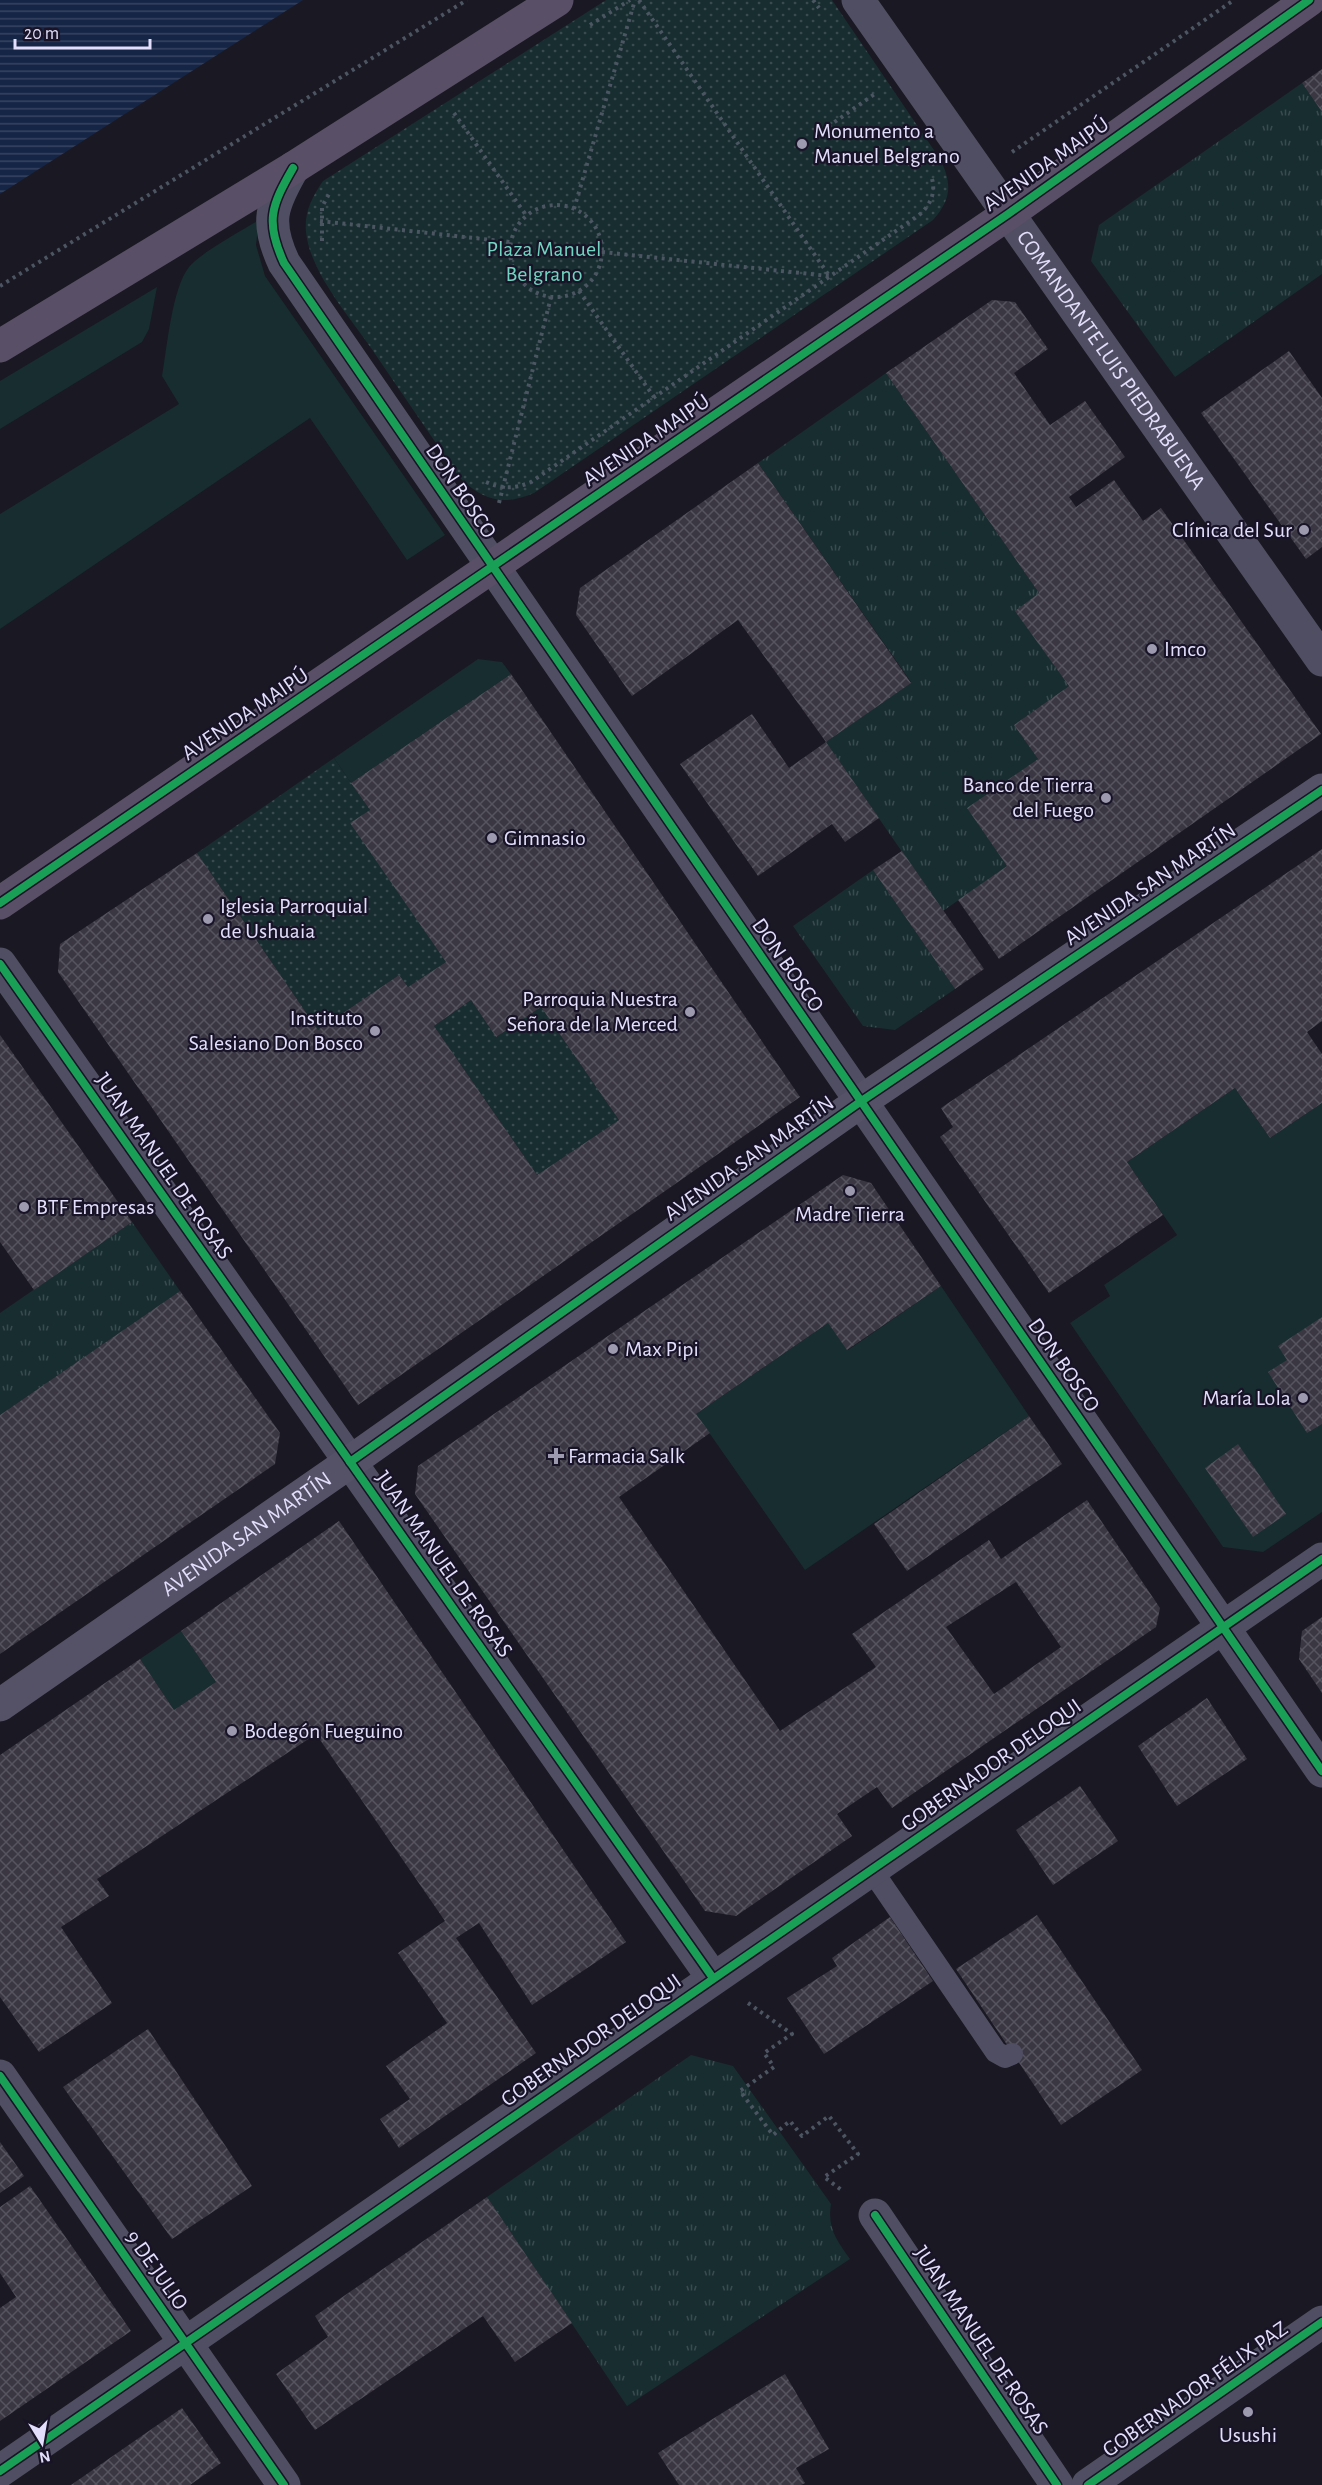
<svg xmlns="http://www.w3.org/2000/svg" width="1322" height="2485" font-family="'Alegreya Sans',sans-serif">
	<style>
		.grass { fill: url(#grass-tufts) }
		.park { fill: url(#park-dots) }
		.garden { fill: #172d2f }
		.water { fill: url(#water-rules) }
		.building { fill: url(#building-cross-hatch); fill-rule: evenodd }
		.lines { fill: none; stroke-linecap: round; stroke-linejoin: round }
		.path { stroke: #4c5562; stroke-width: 4; stroke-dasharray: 3 4.5; stroke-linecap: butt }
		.service { stroke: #504e62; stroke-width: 22 }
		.minor { stroke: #504e62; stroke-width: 33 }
		.secondary { stroke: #555268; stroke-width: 33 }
		.primary { stroke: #594f66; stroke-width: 33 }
		.cycleway-casing { stroke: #181327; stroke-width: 11 }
		.cycleway { stroke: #1a9f57; stroke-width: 8 }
		.poi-dot { fill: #9d99af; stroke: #181327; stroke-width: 2 }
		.labels { text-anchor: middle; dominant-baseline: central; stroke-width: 4.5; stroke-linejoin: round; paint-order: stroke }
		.poi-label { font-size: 22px; fill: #e3defb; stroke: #181327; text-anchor: start }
		.street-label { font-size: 22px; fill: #e3defb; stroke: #181327 }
		.park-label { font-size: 22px; fill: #71d4c2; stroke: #181327 }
	</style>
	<defs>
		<pattern id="grass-tufts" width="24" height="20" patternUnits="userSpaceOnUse" patternTransform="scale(1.5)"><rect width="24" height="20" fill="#172d2f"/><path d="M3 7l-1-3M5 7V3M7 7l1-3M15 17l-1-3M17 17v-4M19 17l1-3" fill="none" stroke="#394b4e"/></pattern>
		<pattern id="park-dots" width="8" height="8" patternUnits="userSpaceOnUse" patternTransform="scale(1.5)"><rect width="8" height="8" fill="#172d2f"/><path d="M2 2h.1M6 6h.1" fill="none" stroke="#394b4e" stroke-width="1.8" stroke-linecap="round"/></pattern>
		<pattern id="water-rules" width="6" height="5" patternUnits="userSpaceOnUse" patternTransform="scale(1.5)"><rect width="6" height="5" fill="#152545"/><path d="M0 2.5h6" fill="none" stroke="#374461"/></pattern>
		<pattern id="building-cross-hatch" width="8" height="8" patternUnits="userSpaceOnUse" patternTransform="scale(1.5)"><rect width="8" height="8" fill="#3a3743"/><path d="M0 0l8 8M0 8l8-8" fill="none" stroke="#56545f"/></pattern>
	</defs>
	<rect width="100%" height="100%" fill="#1a1822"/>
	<!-- grass -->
	<g class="grass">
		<path d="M1302 83 1322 112V274L1175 377 1091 261 1099 225Z"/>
		<path d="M886 373 1039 593 1016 611 1069 686 1014 725 1038 759 968 808 1007 866 943 911 826 742 911 682 758 463Z"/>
		<path d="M873 870 955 989 895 1030 863 1026 793 926Z"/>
		<path d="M132 1222 180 1291 0 1415V1313Z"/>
		<path d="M691 2055 733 2066 831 2204C827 2228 837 2241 850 2259L627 2406 487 2197Z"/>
	</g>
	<!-- park -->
	<g class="park">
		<path d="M606 0H832L940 159C952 183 952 199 933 220L534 493C504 506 483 501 459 477 430 434 400 391 371 348 349 316 310 272 306 232 304 212 312 197 323 181Z"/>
		<path d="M334 758 370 810 351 823 446 962 408 987 399 975 318 1030 197 853Z"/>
		<path d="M471 1000 496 1037 541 1007 619 1120 537 1175 434 1026Z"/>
	</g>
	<!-- garden -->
	<g class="garden">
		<path d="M259 220 256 245 265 276 445 535 407 560 310 418 0 629V514L179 404 162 376C167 348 172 288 189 267 203 251 240 232 259 220Z"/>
		<path d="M157 287 149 329 142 342 0 429V381Z"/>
		<path d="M478 659 502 662 511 674 351 783 334 758Z"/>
		<path d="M1235 1088 1270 1138 1322 1103V1512L1263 1552 1223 1547 1070 1323 1110 1296 1104 1285 1177 1235 1127 1162Z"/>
		<path d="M941 1286 1029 1416 805 1570 696 1414 828 1323 848 1350Z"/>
		<path d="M181 1631 216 1682 174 1710 140 1659Z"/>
	</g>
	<!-- water -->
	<path class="water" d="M0 0H303L0 194Z"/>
	<!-- building -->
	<g class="building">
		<path d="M1322 69V112L1302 83Z"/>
		<path d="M992 300 1015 302 1048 349 1014 373 1050 425 1085 401 1125 457 1069 497 1076 507 1114 480 1143 521 1161 508 1321 734 999 959 958 900 1007 866 967 808 1038 759 1014 725 1069 686 1015 611 1039 593 886 373Z"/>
		<path d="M1289 351 1322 398V547L1306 559 1201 413Z"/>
		<path d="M758 463 911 683 826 742 738 620 632 696 576 615 580 588Z"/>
		<path d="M511 674 800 1097 358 1405 58 972 60 944 197 853 318 1030 399 975 408 987 446 962 350 823 370 810 351 783ZM471 1000 496 1037 541 1007 619 1120 537 1175 434 1026Z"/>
		<path d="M752 714 789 768 826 742 879 818 845 842 832 824 758 876 680 764Z"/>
		<path d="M1322 849V1021L1307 1032 1322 1054V1103L1270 1138 1235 1088 1127 1162 1163 1215 1049 1293 940 1137 953 1127 941 1108Z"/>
		<path d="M902 851 984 969 955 989 873 870Z"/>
		<path d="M0 1035 132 1222 34 1290 0 1242Z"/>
		<path d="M843 1175 871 1183 941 1286 847 1350 828 1323 696 1414 710 1433 619 1497 780 1731 876 1667 852 1634 989 1540 1001 1559 1087 1500 1160 1608 1156 1627 892 1808 877 1787 837 1814 852 1836 736 1916 705 1911 415 1494 418 1466ZM1016 1582 1061 1647 994 1694 946 1627Z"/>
		<path d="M180 1291 280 1433 275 1464 0 1654V1415Z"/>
		<path d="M1322 1317V1424L1307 1433 1268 1372 1287 1360 1278 1346Z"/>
		<path d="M1029 1416 1062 1464 907 1571 874 1524Z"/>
		<path d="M1238 1444 1286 1514 1253 1537 1205 1468Z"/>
		<path d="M339 1521 626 1942 532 2005 479 1923 456 1938 536 2053 399 2148 380 2119 410 2099 386 2066 447 2023 398 1953 445 1921 316 1734 97 1879 109 1896 61 1927 112 2003 39 2052 0 1997V1755L140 1659 174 1710 216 1682 181 1631Z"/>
		<path d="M1322 1617V1693L1299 1659 1302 1631Z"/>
		<path d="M1207 1698 1247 1759 1177 1806 1138 1746Z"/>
		<path d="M1080 1786 1118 1841 1053 1885 1016 1830Z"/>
		<path d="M1037 1915 1142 2070 1061 2125 956 1969Z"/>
		<path d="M890 1917 933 1981 824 2054 787 1998 837 1966 832 1958Z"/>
		<path d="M148 2029 252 2186 172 2239 63 2087Z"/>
		<path d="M0 2142 24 2176 0 2193Z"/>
		<path d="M30 2186 131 2331 0 2421V2308L16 2297 0 2273V2207Z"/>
		<path d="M487 2197 572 2323 515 2362 483 2316 315 2430 276 2374 328 2337 315 2316Z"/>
		<path d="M785 2374 829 2449 796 2468 805 2483 801 2485H679L658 2453Z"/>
		<path d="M182 2408 221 2463 190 2485H71Z"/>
	</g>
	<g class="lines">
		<!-- path -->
		<g class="path">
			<path d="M639 0 830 277"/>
			<path d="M813 0 819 8"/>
			<path d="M590 25 630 0"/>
			<path d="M454 113 526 215"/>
			<path d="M816 135 876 93"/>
			<path d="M1012 152 1234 0"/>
			<circle cx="556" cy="251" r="46"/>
			<path d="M574 209 635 0"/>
			<path d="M320 221 510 242"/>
			<path d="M322 241V207L329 194"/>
			<path d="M602 252 829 276"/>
			<path d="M0 286 467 0"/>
			<path d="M579 291 654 397"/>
			<path d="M486 482C502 489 515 489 531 482L919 215C930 206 936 193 932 179"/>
			<path d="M499 503 551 297"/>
			<path d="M748 2003 792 2034 764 2053 774 2067 740 2091 773 2135 790 2121 802 2136 829 2116 858 2154 824 2177 843 2191"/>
		</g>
		<!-- service -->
		<path class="service" d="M871 1869 996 2052 1005 2057 1012 2054"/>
		<!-- minor -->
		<g class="minor">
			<path id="s1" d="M858 0 1322 660"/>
			<path d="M293 168C271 206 265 222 284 263L1322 1771"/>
			<path d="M0 964 713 1978"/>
			<path d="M0 2076 284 2485"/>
			<path d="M875 2215 1057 2485"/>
			<path d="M0 2471 1322 1559"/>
			<path d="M1088 2485 1322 2322"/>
		</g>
		<!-- secondary -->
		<path class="secondary" id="s2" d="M0 1705 350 1462 860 1102 1322 790"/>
		<!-- primary -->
		<g class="primary">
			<path d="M0 346 293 168 557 0"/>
			<path d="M0 903 1008 214 1309 0"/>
		</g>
		<defs>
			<g id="cycleway">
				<path d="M293 168C271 206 265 222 284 263L1322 1771"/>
				<path d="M0 903 1008 214 1309 0"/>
				<path d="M0 964 713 1978"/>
				<path d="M350 1462 860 1102 1322 790"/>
				<path d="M0 2076 284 2485"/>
				<path d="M875 2215 1057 2485"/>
				<path d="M0 2471 1322 1559"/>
				<path d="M1088 2485 1322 2322"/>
			</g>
		</defs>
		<!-- cycleway casing -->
		<use href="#cycleway" class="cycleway-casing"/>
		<!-- cycleway -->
		<use href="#cycleway" class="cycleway"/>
	</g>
	<!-- markers -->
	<g class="poi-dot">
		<circle cx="802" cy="144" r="6"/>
		<circle cx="1304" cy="530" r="6"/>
		<circle cx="1152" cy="649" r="6"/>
		<circle cx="1106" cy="798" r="6"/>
		<circle cx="492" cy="838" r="6"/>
		<circle cx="208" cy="919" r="6"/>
		<circle cx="690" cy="1012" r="6"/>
		<circle cx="375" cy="1031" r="6"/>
		<circle cx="850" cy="1191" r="6"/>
		<circle cx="24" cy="1207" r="6"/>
		<circle cx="613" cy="1349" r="6"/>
		<circle cx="1303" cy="1398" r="6"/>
		<path d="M553 1447h6v6h6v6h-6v6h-6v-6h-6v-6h6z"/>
		<circle cx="232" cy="1731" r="6"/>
		<circle cx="1248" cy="2412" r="6"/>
	</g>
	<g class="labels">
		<!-- poi labels -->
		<g class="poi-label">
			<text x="814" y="131">Monumento a<tspan x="814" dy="25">Manuel Belgrano</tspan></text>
			<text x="1292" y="530" text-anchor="end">Clínica del Sur</text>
			<text x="1164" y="649">Imco</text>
			<text x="1094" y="785" text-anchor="end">Banco de Tierra<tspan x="1094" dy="25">del Fuego</tspan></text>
			<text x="504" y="838">Gimnasio</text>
			<text x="220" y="906">Iglesia Parroquial<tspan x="220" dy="25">de Ushuaia</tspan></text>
			<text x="678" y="999" text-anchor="end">Parroquia Nuestra<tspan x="678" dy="25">Señora de la Merced</tspan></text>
			<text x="363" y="1018" text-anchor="end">Instituto<tspan x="363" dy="25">Salesiano Don Bosco</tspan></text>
			<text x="36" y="1207">BTF Empresas</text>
			<text x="850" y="1214" text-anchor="middle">Madre Tierra</text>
			<text x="625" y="1349">Max Pipi</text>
			<text x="1291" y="1398" text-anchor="end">María Lola</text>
			<text x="568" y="1456">Farmacia Salk</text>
			<text x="244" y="1731">Bodegón Fueguino</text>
			<text x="1248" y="2435" text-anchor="middle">Usushi</text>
		</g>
		<!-- street labels -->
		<g class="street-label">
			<text transform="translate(1046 164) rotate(-35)">AVENIDA MAIPÚ</text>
			<text stroke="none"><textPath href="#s1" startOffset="440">COMANDANTE LUIS PIEDRABUENA</textPath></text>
			<text transform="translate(646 440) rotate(-34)">AVENIDA MAIPÚ</text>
			<text transform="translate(461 491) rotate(56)">DON BOSCO</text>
			<text transform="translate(245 714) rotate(-34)">AVENIDA MAIPÚ</text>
			<text transform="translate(1150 884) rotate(-34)">AVENIDA SAN MARTÍN</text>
			<text transform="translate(788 965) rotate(55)">DON BOSCO</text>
			<text transform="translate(749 1158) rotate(-35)">AVENIDA SAN MARTÍN</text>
			<text transform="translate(164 1166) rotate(55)">JUAN MANUEL DE ROSAS</text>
			<text transform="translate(1064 1365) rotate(55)">DON BOSCO</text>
			<text stroke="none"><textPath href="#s2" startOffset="300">AVENIDA SAN MARTÍN</textPath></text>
			<text transform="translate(444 1564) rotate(55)">JUAN MANUEL DE ROSAS</text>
			<text transform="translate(991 1765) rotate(-35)">GOBERNADOR DELOQUI</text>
			<text transform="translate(591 2040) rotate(-35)">GOBERNADOR DELOQUI</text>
			<text transform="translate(157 2270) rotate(55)">9 DE JULIO</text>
			<text transform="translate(981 2340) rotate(56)">JUAN MANUEL DE ROSAS</text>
			<text transform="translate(1195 2389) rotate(-35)">GOBERNADOR FÉLIX PAZ</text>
		</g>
		<!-- park labels -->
		<g class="park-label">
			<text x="544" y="249">Plaza Manuel<tspan x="544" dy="25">Belgrano</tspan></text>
		</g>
	</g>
	<!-- north arrow -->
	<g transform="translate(42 2443) rotate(169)" stroke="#181327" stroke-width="4.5" paint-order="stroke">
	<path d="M0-4.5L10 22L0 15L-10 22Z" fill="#e3defb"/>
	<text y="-9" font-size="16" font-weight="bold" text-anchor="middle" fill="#e3defb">N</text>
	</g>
	<!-- scale -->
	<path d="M15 39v9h135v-9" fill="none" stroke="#e3defb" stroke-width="3"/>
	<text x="24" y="39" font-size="18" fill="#e3defb" stroke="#181327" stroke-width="4.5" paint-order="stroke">20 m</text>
</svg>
